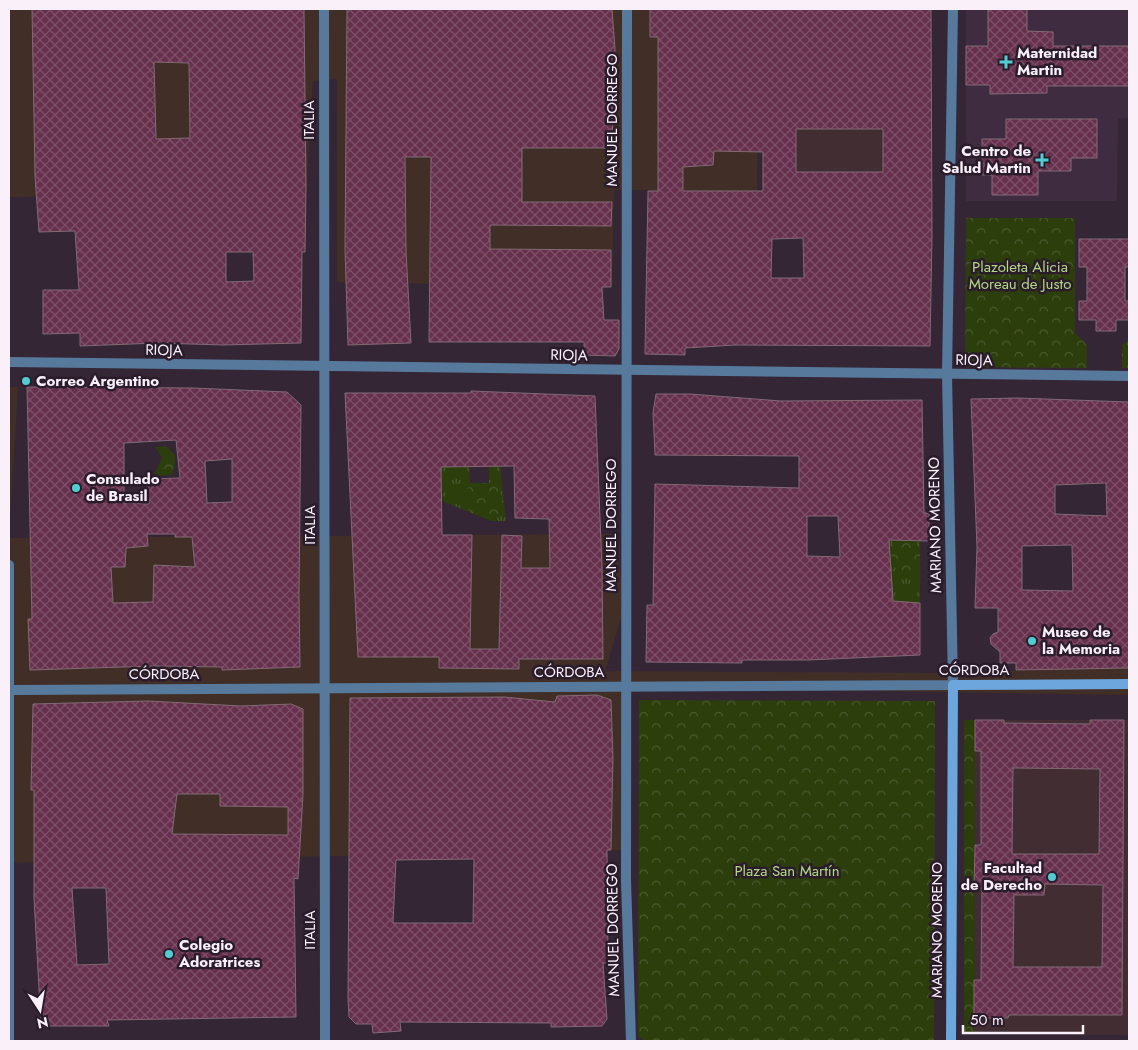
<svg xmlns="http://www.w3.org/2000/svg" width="1138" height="1050" font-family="Jost,sans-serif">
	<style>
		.commercial { fill: #412e27 }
		.education { fill: #412d32 }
		.built { fill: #3f2c40 }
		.grass { fill: url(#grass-tufts) }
		.forest { fill: url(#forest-crowns) }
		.building { fill: url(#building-cross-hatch); stroke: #826a75; fill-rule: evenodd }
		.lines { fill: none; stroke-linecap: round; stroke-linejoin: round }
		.street { stroke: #577a9c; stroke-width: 10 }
		.secondary { stroke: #6ca6dc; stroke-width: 10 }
		.poi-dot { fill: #52ccd0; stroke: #2a1c2b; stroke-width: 2 }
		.labels { text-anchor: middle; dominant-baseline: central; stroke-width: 5; stroke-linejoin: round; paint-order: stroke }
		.poi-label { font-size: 15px; font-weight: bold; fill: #f9f0fa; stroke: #2a1c2b; text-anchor: start }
		.street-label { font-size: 15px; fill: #f9f0fa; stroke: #2a1c2b }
		.park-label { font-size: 15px; fill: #b3d884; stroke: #2a1c2b }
	</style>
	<defs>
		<pattern id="grass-tufts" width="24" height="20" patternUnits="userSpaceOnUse" patternTransform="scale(1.25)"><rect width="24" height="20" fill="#2c3e0c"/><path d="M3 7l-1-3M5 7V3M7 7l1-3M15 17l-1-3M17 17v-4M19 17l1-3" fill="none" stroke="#4b5a30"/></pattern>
		<pattern id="forest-crowns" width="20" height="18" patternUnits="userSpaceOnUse" patternTransform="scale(1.25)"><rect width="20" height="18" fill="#2c3e0c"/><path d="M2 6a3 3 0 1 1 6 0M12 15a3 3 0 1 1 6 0" fill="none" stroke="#4b5a30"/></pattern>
		<pattern id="building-cross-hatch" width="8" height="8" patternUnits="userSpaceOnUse" patternTransform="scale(1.25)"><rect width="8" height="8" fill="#67314e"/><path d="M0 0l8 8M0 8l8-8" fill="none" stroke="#7e4f68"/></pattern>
	</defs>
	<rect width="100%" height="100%" fill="#342635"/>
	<!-- commercial -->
	<g class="commercial">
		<path d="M9 9H759L757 191 614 190 612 287 337 282V79L313 81 306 196 9 197Z"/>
		<path d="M9 387H18L9 538Z"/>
		<path d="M613 534 626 601 605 671 936 673 1073 669V607L1129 606V695L627 687 626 850 9 863V538Z"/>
	</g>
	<!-- education -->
	<g class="education">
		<path d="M931 97V172H763V98Z"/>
		<path d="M975 720H1129V1035L974 1034Z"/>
	</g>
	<!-- built -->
	<path class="built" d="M966 9H1129V118L1118 119 1117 201H966Z"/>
	<!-- grass -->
	<g class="grass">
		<path d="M489 466H500L506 521H491L442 501V484L407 485 439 467H469L470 483H489Z"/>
		<path d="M839 539 920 541V603L893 601Z"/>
	</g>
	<!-- forest -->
	<g class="forest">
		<path d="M966 218H1075V333L1087 345V368L965 367Z"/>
		<path d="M1129 339V368H1122V345Z"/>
		<path d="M166 446 175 455V467L171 475 154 476 162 457 155 447Z"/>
		<path d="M489 483H498L504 504 499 516 471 513 463 498 467 488Z"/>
		<path d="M894 540H911L920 549V574L901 571 890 564Z"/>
		<path d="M639 700 935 701 934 1041H644L638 1036Z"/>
		<path d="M964 720H975L974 1034H964Z"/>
	</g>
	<!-- building -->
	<g class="building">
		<path d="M32 9H304L306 187 305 252H302L301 343 223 345 158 343 80 346V333L43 334V290H79L75 231 39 232 35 176ZM154 62 189 63 190 138 156 139ZM226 252H253L254 281 226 282Z"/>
		<path d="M347 9H612L615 48 612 148H522V202H612L611 226 490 225V249L611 250V287H602L604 320H619V349L615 356 584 355V342H429L431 157H405L406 251 411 343 348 345 345 249Z"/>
		<path d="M650 9H931L932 236 930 346 736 345 685 348V355L645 354 648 191H658V37H650ZM796 129H883V172H796ZM714 151 763 152V191H683V167L713 165ZM803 238 804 278H771L772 239Z"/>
		<path d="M988 9H1027V31L1053 32V46H1129V86H1047V93L990 94V85H966V46H988Z"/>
		<path d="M1006 119H1097V158H1071V171H1038V195H992V175H982V139H1006Z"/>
		<path d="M1079 239H1129V267H1125V301H1129V320H1116V331H1096V320H1079V301H1087V267H1079Z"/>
		<path d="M27 387 193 388 287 392 301 405 299 595 300 667 222 670V667L154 666 30 670 28 619H32ZM176 440 180 478 148 479 149 504 124 503V443ZM232 459V502L207 503 205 461ZM147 534H175V537H192L195 567 154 565 153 602 113 603 111 567H125L126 548 148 546Z"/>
		<path d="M471 391 595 396 602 566 603 659H519V669L439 668V657H358L345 393H471ZM514 466 515 518 549 519 550 568H521L522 536 502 535 499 649H470L472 535H442L441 467Z"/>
		<path d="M656 394H690L781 401 922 400 924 513H929V541L889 540 893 601 920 603V655L808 660H742V663L646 662 647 605H653L655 484 799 488V456L655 455 653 413ZM807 516H838L840 557 807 556Z"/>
		<path d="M1017 398 1129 402V668L1016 670V663H1000V652L991 644 990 638 993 634 998 632V608H975L977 547 971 399ZM1106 483 1107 516 1055 514V485ZM1072 545 1073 591 1022 590V546Z"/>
		<path d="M597 695 611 700 613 758 611 850H607L608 963H603L607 1019 602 1026 551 1027V1023L400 1022 401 1031 373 1033 372 1024H356L349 1017 348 998 350 698 504 697 555 702 557 696ZM474 859 473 923H393L396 860Z"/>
		<path d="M148 701 241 706 291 704 303 709V794L298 879 294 878 296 1017 107 1020 109 1026H41L34 898V790H31L33 704ZM177 794H220V806L288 807V835L172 834ZM72 888H106L109 964 77 965Z"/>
		<path d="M975 720H1004V723L1090 724V720H1124L1122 1015H1009L1008 1018H974V980H981L982 888H974L975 845H981V751H975ZM1013 768 1100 769 1099 854H1012ZM1045 884 1103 885 1102 967H1013L1014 895H1044Z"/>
	</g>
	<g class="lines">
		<!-- street -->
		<g class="street">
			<path d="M324 9 325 1041"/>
			<path d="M627 9 626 880 631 1041"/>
			<path d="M9 362 1129 376"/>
			<path d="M9 565V1041"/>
			<path d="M9 690 953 685 947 374 953 9"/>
		</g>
		<!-- secondary -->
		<path class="secondary" d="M951 1041 953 685 1129 684"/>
	</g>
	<!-- markers -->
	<g class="poi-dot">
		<path d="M1003.5 54.5h5v5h5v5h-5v5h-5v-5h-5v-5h5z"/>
		<path d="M1039.5 152.5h5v5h5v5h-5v5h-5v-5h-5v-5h5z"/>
		<circle cx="26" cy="381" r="5"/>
		<circle cx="76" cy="488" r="5"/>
		<circle cx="1032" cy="641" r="5"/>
		<circle cx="1052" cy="877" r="5"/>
		<circle cx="169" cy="954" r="5"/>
	</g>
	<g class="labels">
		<!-- poi labels -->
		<g class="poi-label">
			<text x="1017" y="53">Maternidad<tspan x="1017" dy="17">Martin</tspan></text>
			<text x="1031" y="151" text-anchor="end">Centro de<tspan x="1031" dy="17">Salud Martin</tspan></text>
			<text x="36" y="381">Correo Argentino</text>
			<text x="86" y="479">Consulado<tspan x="86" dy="17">de Brasil</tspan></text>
			<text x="1042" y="632">Museo de<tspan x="1042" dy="17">la Memoria</tspan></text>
			<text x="1042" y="868" text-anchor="end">Facultad<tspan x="1042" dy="17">de Derecho</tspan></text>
			<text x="179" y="945">Colegio<tspan x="179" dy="17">Adoratrices</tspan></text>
		</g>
		<!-- street labels -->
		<g class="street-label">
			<text transform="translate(309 120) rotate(-90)">ITALIA</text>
			<text transform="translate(612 120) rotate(-90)">MANUEL DORREGO</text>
			<text transform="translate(164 350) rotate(1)">RIOJA</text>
			<text transform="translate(569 355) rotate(1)">RIOJA</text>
			<text transform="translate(974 360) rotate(1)">RIOJA</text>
			<text transform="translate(310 525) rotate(-90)">ITALIA</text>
			<text transform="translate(611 525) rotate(-90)">MANUEL DORREGO</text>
			<text transform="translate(935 525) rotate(-91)">MARIANO MORENO</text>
			<text x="974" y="670">CÓRDOBA</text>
			<text x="569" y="672">CÓRDOBA</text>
			<text x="164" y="674">CÓRDOBA</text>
			<text transform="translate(310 930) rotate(-90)">ITALIA</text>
			<text transform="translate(613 930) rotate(-91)">MANUEL DORREGO</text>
			<text transform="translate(937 930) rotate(-90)">MARIANO MORENO</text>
		</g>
		<!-- park labels -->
		<g class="park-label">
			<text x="1020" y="267">Plazoleta Alicia<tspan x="1020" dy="17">Moreau de Justo</tspan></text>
			<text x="787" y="871">Plaza San Martín</text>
		</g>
	</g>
	<!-- border -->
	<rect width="1138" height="1050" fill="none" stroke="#f9f0fa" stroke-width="20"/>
	<!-- north arrow -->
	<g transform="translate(40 1010) rotate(168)" stroke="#2a1c2b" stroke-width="4" paint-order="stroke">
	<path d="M0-4L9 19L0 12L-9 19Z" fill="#f9f0fa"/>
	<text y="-8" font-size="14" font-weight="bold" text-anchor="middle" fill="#f9f0fa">N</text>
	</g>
	<!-- scale -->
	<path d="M963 1025v8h120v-8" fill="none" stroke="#f9f0fa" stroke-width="2.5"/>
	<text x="970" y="1025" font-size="15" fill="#f9f0fa" stroke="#2a1c2b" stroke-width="4" paint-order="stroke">50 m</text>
</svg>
